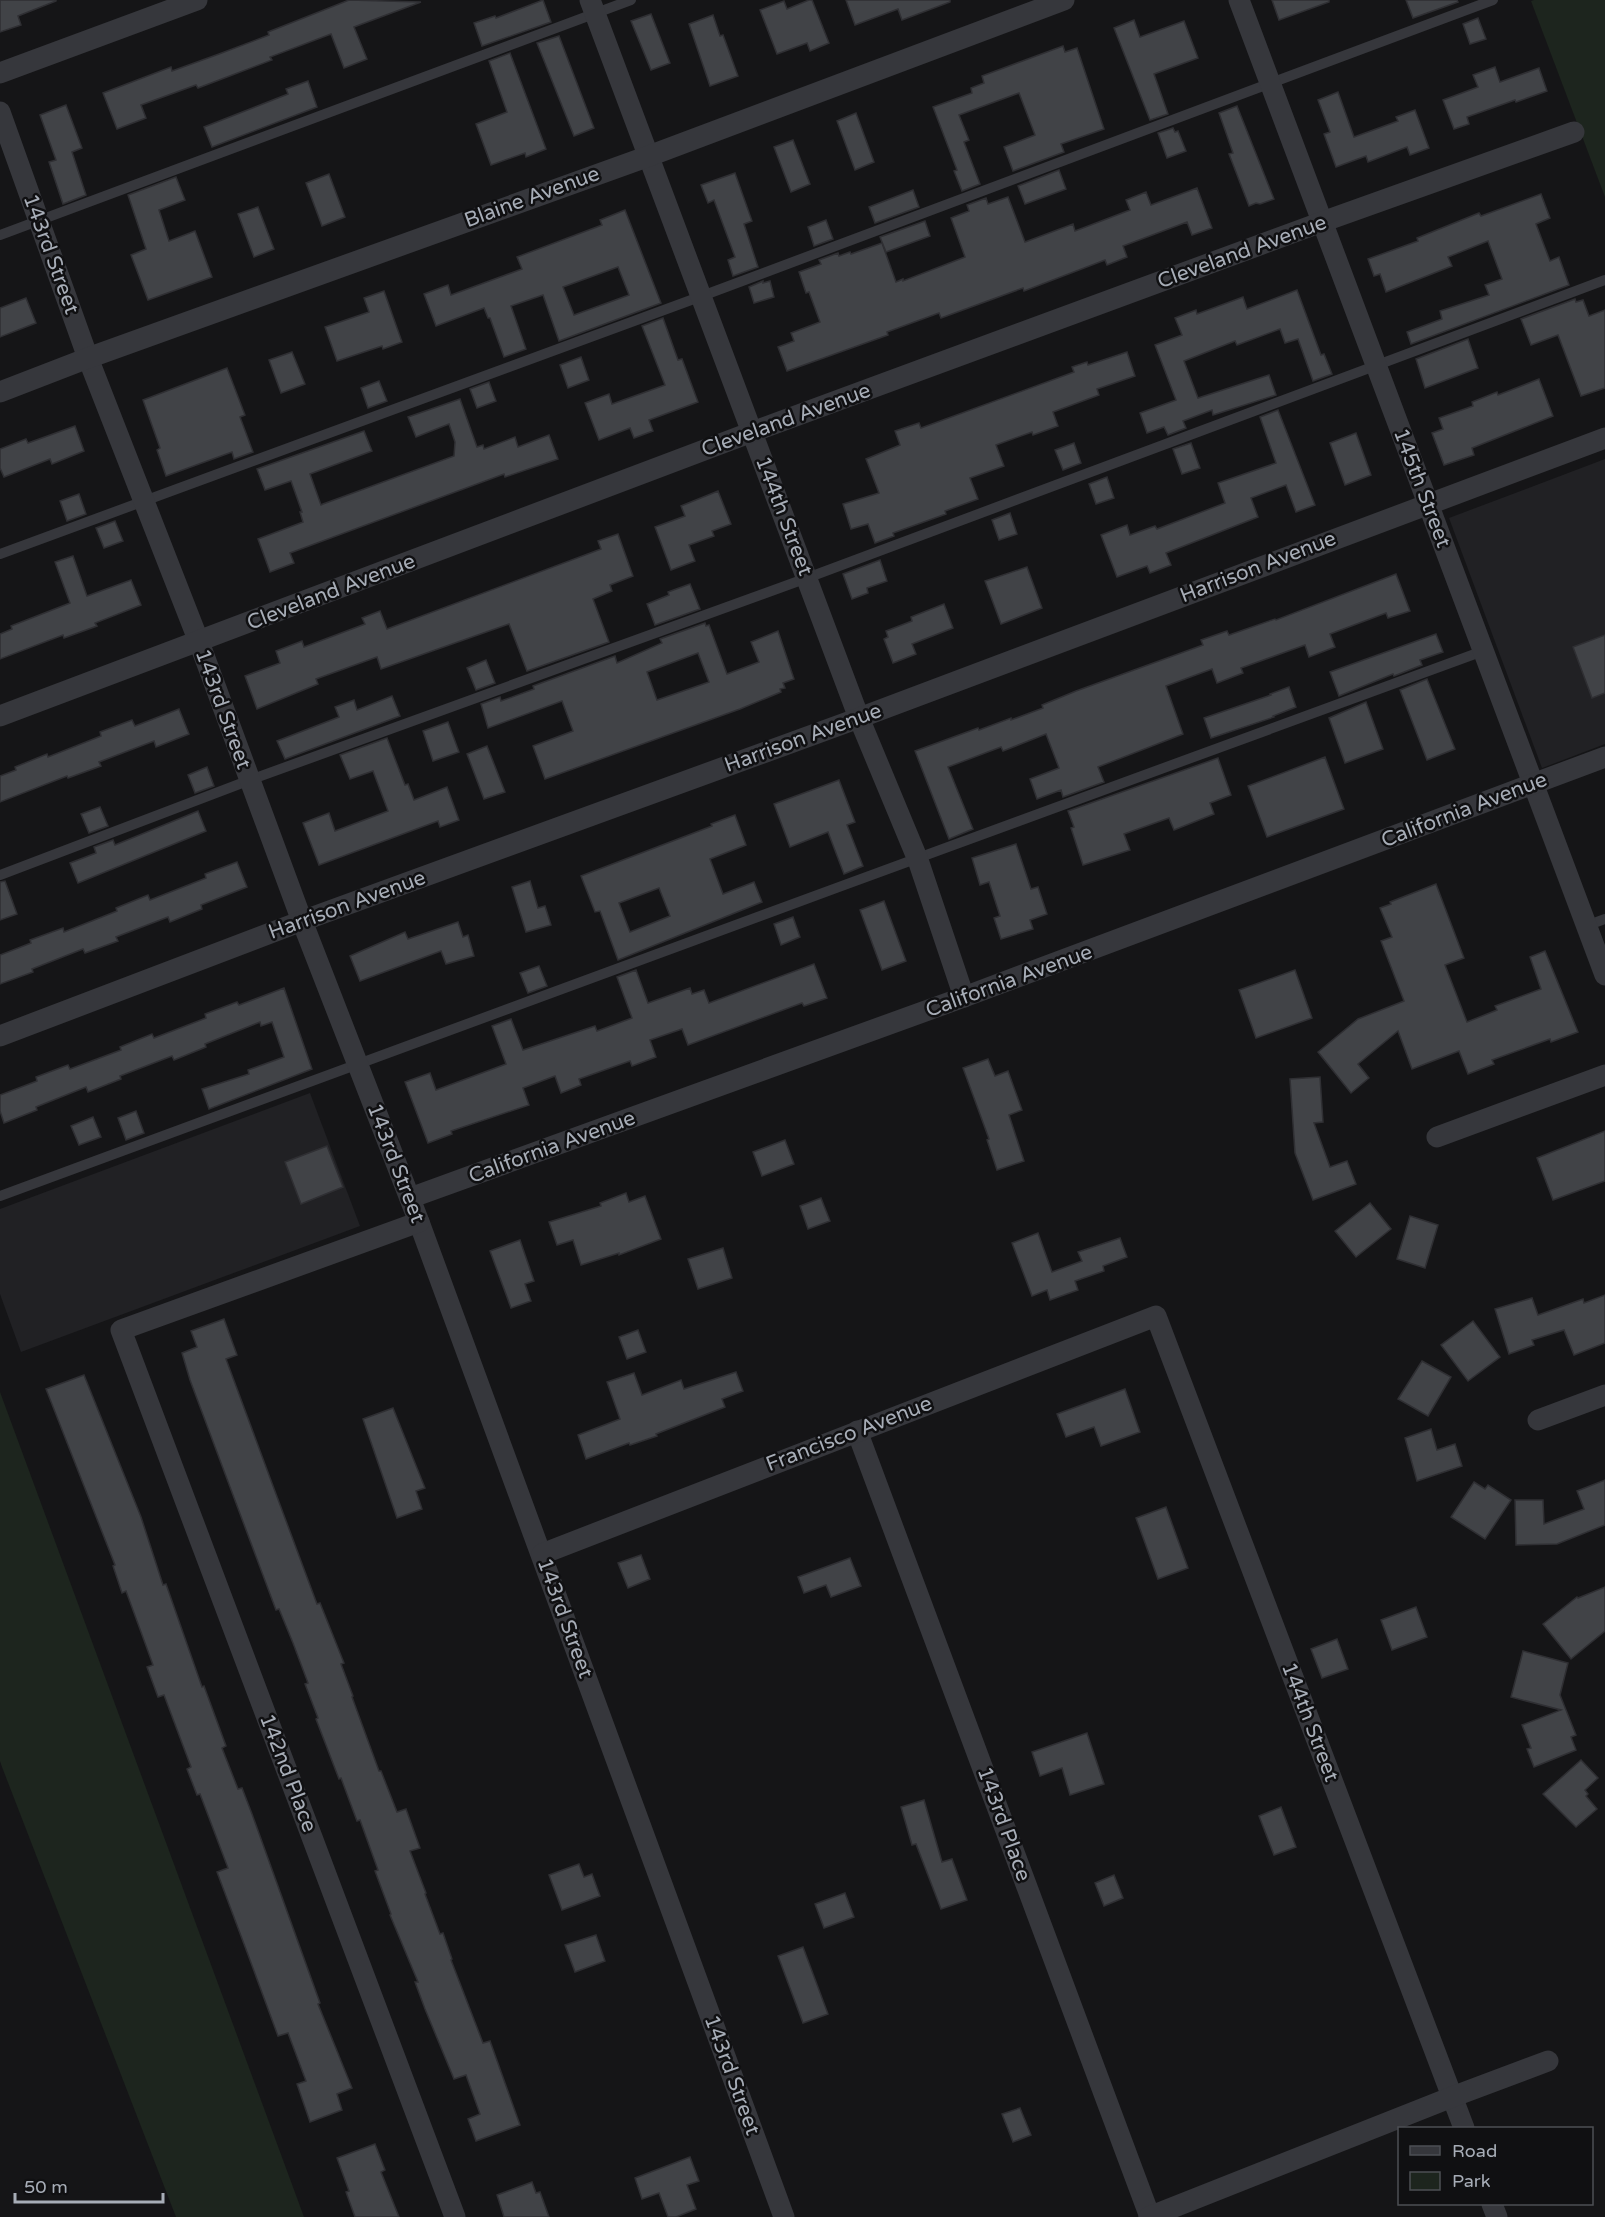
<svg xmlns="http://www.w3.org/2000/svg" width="1605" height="2217" font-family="'Varela Round',sans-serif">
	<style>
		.built { fill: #212124 }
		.green { fill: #1d251e }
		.building { fill: #414347; stroke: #2f2f33; stroke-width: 1.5; fill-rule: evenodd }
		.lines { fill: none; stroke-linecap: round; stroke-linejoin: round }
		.service { stroke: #36373c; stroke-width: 10 }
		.minor { stroke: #36373c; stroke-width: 21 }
		.labels { text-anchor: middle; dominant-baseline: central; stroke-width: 5; stroke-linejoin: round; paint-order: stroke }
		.street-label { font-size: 21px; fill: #a7adb7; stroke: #101012 }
	</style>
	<rect width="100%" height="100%" fill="#151517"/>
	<!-- built -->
	<g class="built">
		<path d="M1605 459V744L1542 768 1449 518Z"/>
		<path d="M310 1093 360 1226 21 1352 0 1294V1209Z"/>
	</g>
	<!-- green -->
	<g class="green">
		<path d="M1534 0H1605V197L1531 1Z"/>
		<path d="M0 1392 304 2217H176L2 1767 0 1761Z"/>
	</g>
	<!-- building -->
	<g class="building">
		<path d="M0 0H56V1L18 16 21 25 0 32Z"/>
		<path d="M349 0 421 2 354 27 367 59 344 68 331 34 270 57 272 60 227 77 198 88 196 85 141 105 146 118 117 129 103 93 171 67 172 71 219 54 269 35 268 32Z"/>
		<path d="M543 0 551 22 482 46 474 23 495 16 496 18Z"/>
		<path d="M809 0H812L829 43 810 51 807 43 777 54 760 10 784 1 787 9Z"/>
		<path d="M846 0H950V2L902 20 898 9 855 25Z"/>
		<path d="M1272 0H1329V2L1279 20Z"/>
		<path d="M1406 0H1457L1458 2 1413 18Z"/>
		<path d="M651 14 670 63 651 70 631 21Z"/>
		<path d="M713 15 720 36 723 35 738 76 710 86 689 24Z"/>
		<path d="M1478 18 1486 39 1470 44 1463 24Z"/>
		<path d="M1134 20 1140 37 1184 21 1198 58 1154 74 1168 114 1150 120 1114 28Z"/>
		<path d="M559 36 594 128 574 136 537 43Z"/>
		<path d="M1063 46 1065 52 1077 48 1104 129 1061 144 1064 152 1013 171 1004 147 1035 135 1019 93 959 115 969 140 964 142 980 184 962 191 954 171 957 170 933 107 972 93 971 88 984 83 982 76Z"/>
		<path d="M510 53 546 149 526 157 525 153 491 165 476 124 507 112 489 61Z"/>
		<path d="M1495 67 1500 82 1539 68 1547 91 1516 102 1515 100 1467 117 1469 124 1454 129 1443 100 1478 87 1473 75Z"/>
		<path d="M308 81 317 107 212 147 204 127 288 94 286 89Z"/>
		<path d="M1338 92 1354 137 1398 121 1396 117 1415 110 1429 148 1410 155 1407 147 1368 162 1366 156 1336 167 1324 134 1330 132 1318 100Z"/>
		<path d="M66 105 82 148 72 152 86 195 63 204 49 162 56 160 40 115Z"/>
		<path d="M1237 106 1274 199 1260 204 1256 203 1249 206 1229 154 1233 153 1219 113Z"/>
		<path d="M856 113 874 162 855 170 837 121Z"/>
		<path d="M1173 128 1175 132 1178 131 1186 151 1167 158 1158 133Z"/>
		<path d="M793 140 810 184 791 192 774 147Z"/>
		<path d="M1059 170 1066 189 1025 204 1018 186Z"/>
		<path d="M735 173 752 221 744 224 758 267 733 276 728 260 735 257 714 200 708 203 701 185Z"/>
		<path d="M329 174 345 217 322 226 306 183Z"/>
		<path d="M176 177 185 200 159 210 169 241 195 231 212 277 148 300 131 255 146 249 128 195Z"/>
		<path d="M1197 188 1212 228 1192 235 1187 222 1123 246 1127 257 1107 265 1105 260 1024 291 1023 288 941 318 939 313 887 332 888 335 787 371 778 347 794 341 791 333 820 322 809 292 806 293 799 272 821 264 819 260 838 253 839 256 850 252 851 254 882 243 896 282 903 279V281L965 257 951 218 969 211 967 205 986 198 988 204 1008 197 1025 242 1073 224 1075 231 1130 210 1126 200 1146 192 1151 205Z"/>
		<path d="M913 190 919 207 875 223 869 207Z"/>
		<path d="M1541 194 1550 218 1536 224 1550 261 1559 257 1569 285 1411 344 1407 332 1442 319 1440 311 1489 295 1485 285 1502 279 1488 241 1448 257 1452 266 1386 292 1380 274 1374 276 1368 259 1418 241 1417 238 1479 213 1481 216Z"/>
		<path d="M258 207 274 249 254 257 238 214Z"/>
		<path d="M625 210 661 303 559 341 543 295 511 306 526 349 504 357 490 318H488L484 308 436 326 424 294 448 285 451 295 522 269 517 257 602 225 600 220ZM618 267 629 295 574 315 563 287Z"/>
		<path d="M826 220 833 239 814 246 808 227Z"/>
		<path d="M925 221 930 236 886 252 880 237Z"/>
		<path d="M763 281V283L770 281 774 297 754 303 749 287Z"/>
		<path d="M1297 290 1321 355 1324 354 1332 374 1313 381 1298 339 1285 343 1280 329 1237 345 1235 341 1184 361 1198 398 1269 375 1276 395 1213 415 1212 410 1183 421 1186 428 1168 435 1164 427 1147 433 1140 413 1176 400 1155 345 1182 335 1175 318 1196 310 1197 314 1243 297 1247 309Z"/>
		<path d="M384 291 402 342 383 349 382 346 337 361 325 327 369 312 364 298Z"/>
		<path d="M26 298 36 323 0 337V308Z"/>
		<path d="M1575 299 1576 302 1583 300 1589 316 1605 310V388L1581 396 1558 335 1531 345 1521 319Z"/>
		<path d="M663 318 678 360 682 359 698 402 649 420 653 431 634 438 630 428 599 440 585 403 609 394 612 404 665 385 642 326Z"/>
		<path d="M1468 339 1478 368 1425 388 1416 359Z"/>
		<path d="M292 352 305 384 281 393 269 360Z"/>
		<path d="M1127 352 1135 376 1097 389 1099 395 1053 412 1058 426 1033 435 1032 432 996 445 1004 466 970 478 978 499 945 511 946 514 893 533 894 536 875 543 868 524 851 529 843 504 879 493 866 459 900 445 895 431 919 423 921 428 1074 372 1072 367 1087 362 1088 365Z"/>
		<path d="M581 357 589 380 568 388 560 365Z"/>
		<path d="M227 368 245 415 240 417 253 452 234 459 232 452 166 476 157 450 160 448 143 400Z"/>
		<path d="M1539 379 1553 416 1472 448 1474 455 1444 465 1432 433 1443 429 1439 418 1473 406 1472 402 1497 392 1498 395Z"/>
		<path d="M379 381 387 401 368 408 361 388Z"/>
		<path d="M489 382 496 401 477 408 470 389Z"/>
		<path d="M460 399 477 447 483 445 484 449 515 437 518 447 549 435 558 459 505 477 504 474 290 553 294 563 270 572 258 539 303 522 300 512H302L291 481 265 490 257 469 364 431 372 451 310 474 321 505 323 504 454 456 455 442 449 424 416 437 408 417Z"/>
		<path d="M1278 410 1315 505 1296 512 1286 485 1251 498 1258 517 1166 553 1171 565 1150 573 1147 566 1117 577 1101 535 1127 525 1130 535 1155 526 1157 529 1225 503 1218 483 1276 463 1260 417Z"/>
		<path d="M75 426 84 451 52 464 50 459 4 477 0 468V449L26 439 28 443Z"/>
		<path d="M1356 433 1371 475 1345 485 1330 443Z"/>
		<path d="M1074 443 1081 463 1063 470 1055 450Z"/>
		<path d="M1191 443 1200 468 1182 474 1173 449Z"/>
		<path d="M1107 477 1114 498 1096 504 1089 484Z"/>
		<path d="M718 491 731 524 712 531 714 536 689 545 695 561 671 570 655 527 685 516 681 506Z"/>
		<path d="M79 494 86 514 67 521 60 501Z"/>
		<path d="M1010 513 1017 534 999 540 992 520Z"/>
		<path d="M115 521 123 541 104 548 96 528Z"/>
		<path d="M618 534 633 576 610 585 612 591 593 599 609 642 527 671 509 624 381 669 377 657 316 679 318 684 257 709 245 676 280 663 276 651 302 641 304 647 365 624 362 618 380 611 387 629 601 549 598 541Z"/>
		<path d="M73 556 87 596 131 580 141 605 95 623 97 626 64 638 63 635 0 659V634L12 629 11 626 70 603 55 562Z"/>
		<path d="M880 560 887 581 867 588 868 593 852 599 843 574Z"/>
		<path d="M1027 567 1042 608 1001 624 985 581Z"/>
		<path d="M1396 574 1410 611 1388 618 1386 613 1330 634 1335 647 1309 657 1305 645 1241 668 1243 673 1217 683 1212 669 1166 686 1183 734 1098 767 1104 782 1063 797 1061 790 1037 799 1030 779 1059 768 1046 734 1003 751 1001 747 948 767 973 829 949 839 915 751 978 728 979 730 1011 718V720L1043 708 1042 705 1076 691 1203 645 1201 640 1227 631 1229 635 1275 619 1276 620Z"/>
		<path d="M690 584 700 609 655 625 647 604 669 595 668 592Z"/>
		<path d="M944 604 953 628 912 644 916 654 893 663 884 639 888 637 886 631 912 621 911 617Z"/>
		<path d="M705 623 706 626 709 625 727 674 759 662 751 642 778 631 794 679 783 683 785 688 780 689 781 692 740 709 545 779 533 746 573 731 562 701 488 728 481 704 500 697 501 701 534 689 533 686 615 656 617 663 662 643 660 639ZM698 653 709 682 657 700 647 672Z"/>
		<path d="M1436 634 1443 652 1420 660 1422 665 1394 676 1393 674 1339 696 1330 672Z"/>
		<path d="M1605 635V693L1592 698 1573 647Z"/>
		<path d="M486 660 495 683 476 690 467 668Z"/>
		<path d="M1427 679 1455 749 1427 760 1400 690Z"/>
		<path d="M1289 687 1296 707 1273 716 1274 717 1211 738 1204 718 1271 695 1270 694Z"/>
		<path d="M392 696 400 716 285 759 277 741 339 717 335 707 354 700 357 710Z"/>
		<path d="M1366 702 1383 749 1345 763 1329 718Z"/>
		<path d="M179 709 189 734 156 747 154 741 99 762 101 766 68 778 67 776 0 802V776L16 770 15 767 47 754 48 757 101 736 100 732 132 720 135 726Z"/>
		<path d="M448 722 459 752 433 761 423 731Z"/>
		<path d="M387 738 405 785 408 784 414 800 447 787 459 820 440 827 438 821 319 865 303 823 329 813 335 831 388 811 373 771 350 779 340 755Z"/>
		<path d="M487 746 505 792 484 799 467 754Z"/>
		<path d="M1325 757 1344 809 1267 837 1248 786Z"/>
		<path d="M1218 758 1231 795 1210 803 1214 814 1174 830 1169 818 1124 834 1130 850 1083 865 1071 828 1074 827 1068 811Z"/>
		<path d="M207 767 214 786 195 793 188 775Z"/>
		<path d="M839 780 855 822 847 825 863 866 844 874 828 832 790 847 774 804Z"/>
		<path d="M100 807 108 826 89 833 81 814Z"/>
		<path d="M198 811 206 831 78 883 70 863 96 853 94 847 113 840 115 845Z"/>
		<path d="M735 815 746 845 710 859 723 894 754 882 762 902 618 960 600 911 595 912 581 876 712 826 711 824ZM659 888 670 916 630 932 619 903Z"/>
		<path d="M1016 844 1031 889 1038 887 1047 914 1030 920 1033 929 1001 939 994 918 1000 916 989 882 980 885 972 858Z"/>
		<path d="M237 862 247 887 201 905 202 909 170 922 168 917 116 937 118 941 85 953 83 949 32 969 33 972 0 984V955L31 943 30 940 63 928 64 932 117 911 116 908 148 895 150 900 206 878 205 874Z"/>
		<path d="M5 881 17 914 0 920V882Z"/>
		<path d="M530 881 538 908 545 906 551 925 526 932 512 887Z"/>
		<path d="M1436 884 1464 958 1445 965 1467 1022 1497 1010 1495 1006 1541 989 1530 957 1545 951 1578 1032 1551 1042 1550 1039 1492 1060 1494 1064 1468 1074 1459 1051 1412 1069 1398 1031 1358 1064 1369 1078 1351 1093 1318 1052 1358 1019 1404 1001 1381 941 1392 937 1380 908 1391 904 1390 902Z"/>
		<path d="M884 901 906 961 882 970 860 910Z"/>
		<path d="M793 917 800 937 781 945 774 924Z"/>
		<path d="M458 922 463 937 468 935 474 956 446 964 441 951 360 981 350 956 405 932 408 939Z"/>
		<path d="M814 964 827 998 804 1006 802 1003 688 1045 682 1029 650 1040 656 1057 632 1066 630 1061 579 1079 581 1085 561 1093 555 1076 523 1088 529 1105 451 1131 452 1134 428 1143 405 1082 430 1073 436 1090 506 1064 492 1026 511 1019 523 1050 595 1026 597 1031 632 1018 617 977 636 970 648 1003 690 988 692 994 704 990 709 1003Z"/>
		<path d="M539 966 547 986 528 993 520 973Z"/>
		<path d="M1295 970 1312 1018 1256 1038 1239 990Z"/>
		<path d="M284 988 312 1069 209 1109 202 1089 249 1074 248 1070 284 1057 272 1022 261 1026 260 1022 205 1044 206 1047 174 1060 172 1056 120 1076 121 1079 88 1092 86 1087 36 1107 37 1110 4 1123 0 1111V1095L37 1081 36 1077 68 1065 70 1069 121 1050 120 1047 152 1034 154 1038 206 1018 205 1014 237 1002 239 1005Z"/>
		<path d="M988 1059 995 1076 1008 1071 1022 1110 1009 1115 1024 1161 997 1170 987 1140 989 1139 963 1068Z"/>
		<path d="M1320 1077 1323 1122 1314 1123 1330 1167 1347 1161 1356 1184 1313 1200 1295 1153 1290 1079Z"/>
		<path d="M136 1111 144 1133 126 1140 118 1118Z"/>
		<path d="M93 1117 101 1137 79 1145 71 1126Z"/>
		<path d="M1605 1131V1181L1553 1200 1537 1158Z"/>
		<path d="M785 1140 794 1164 762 1176 753 1152Z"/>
		<path d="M327 1146 343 1187 301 1204 285 1162Z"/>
		<path d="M626 1193 629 1202 645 1196 661 1239 619 1255V1253L581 1265 573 1240 557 1245 549 1222 601 1206 600 1203Z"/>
		<path d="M821 1198 830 1221 808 1229 800 1206Z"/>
		<path d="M1370 1203 1391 1229 1356 1257 1335 1231Z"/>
		<path d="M1410 1216 1438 1225 1425 1268 1397 1259Z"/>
		<path d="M1038 1233 1052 1272 1082 1261 1078 1252 1120 1238 1127 1257 1103 1266 1104 1271 1075 1281 1078 1290 1050 1300 1047 1290 1032 1296 1012 1243Z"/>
		<path d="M520 1240 534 1281 525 1284 531 1301 511 1308 490 1251Z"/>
		<path d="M723 1248 732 1278 698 1289 688 1259Z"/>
		<path d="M1605 1295V1343L1574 1355 1564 1330 1532 1340 1534 1345 1509 1354 1495 1309 1532 1298 1538 1315 1583 1299 1584 1303Z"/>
		<path d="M224 1319 237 1355 226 1359 276 1494 317 1604 320 1603 344 1663 341 1664 353 1696 352 1697 379 1771H381L397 1812 406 1809 420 1848 410 1851 426 1893 425 1894 440 1934 443 1933 452 1959 451 1960 483 2043 490 2041 520 2125 476 2141 468 2119 480 2114 466 2075 454 2079 425 2009 415 1982H418L390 1915 391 1914 375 1871 378 1870 360 1820 357 1821 341 1778 339 1779 316 1719 318 1718 305 1684 308 1683 293 1643 279 1609 276 1610 190 1380 182 1353 197 1347 191 1331Z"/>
		<path d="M1473 1321 1500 1357 1468 1381 1441 1345Z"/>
		<path d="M638 1330 646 1352 627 1359 619 1337Z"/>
		<path d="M1422 1361 1451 1377 1428 1416 1398 1399Z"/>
		<path d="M736 1372 743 1391 722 1399 725 1407 656 1434 657 1436 630 1445 629 1443 586 1459 578 1435 620 1419 607 1382 634 1373 642 1395 681 1380 684 1389Z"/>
		<path d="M84 1375 141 1517 163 1585 166 1584 202 1687 204 1686 226 1746 222 1748 238 1789 242 1788 252 1814 320 2003 318 2004 352 2088 337 2094 342 2110 310 2122 297 2084 306 2081 288 2033 278 2036 247 1952 217 1872 228 1868 200 1794 197 1795 187 1769 191 1767 164 1695 158 1697 147 1667 153 1665 141 1632 126 1591 122 1593 113 1566 115 1565 46 1389Z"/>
		<path d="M1125 1389 1140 1432 1101 1446 1094 1427 1066 1437 1057 1414Z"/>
		<path d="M393 1408 425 1488 416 1491 422 1509 397 1518 363 1419Z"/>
		<path d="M1431 1429 1437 1450 1455 1444 1462 1466 1417 1481 1405 1438Z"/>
		<path d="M1605 1480V1525L1557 1544 1516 1545 1515 1500H1543L1544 1524 1584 1509 1577 1491Z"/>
		<path d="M1474 1482 1485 1489 1488 1485 1511 1500 1485 1539 1451 1517Z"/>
		<path d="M1166 1507 1188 1568 1158 1579 1136 1518Z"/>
		<path d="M641 1555 650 1579 628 1588 618 1563Z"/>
		<path d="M850 1558 861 1586 831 1597 826 1585 804 1593 798 1577Z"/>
		<path d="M1605 1587V1631L1571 1659 1543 1624 1577 1597 1578 1598Z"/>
		<path d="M1416 1607 1427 1637 1392 1650 1381 1620Z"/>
		<path d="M1337 1639 1348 1669 1322 1678 1311 1649Z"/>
		<path d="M1523 1651 1568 1663 1560 1695 1576 1735 1571 1737 1576 1750 1534 1767 1527 1749 1531 1748 1522 1725 1561 1710 1511 1697Z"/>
		<path d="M1087 1733 1104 1784 1070 1795 1062 1768 1040 1776 1032 1752Z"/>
		<path d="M1581 1760 1598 1778 1585 1790 1588 1794 1586 1796 1597 1809 1576 1827 1543 1794Z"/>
		<path d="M924 1800 942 1862 952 1859 967 1900 941 1909 916 1844 912 1845 901 1807Z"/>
		<path d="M1281 1807 1296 1847 1274 1855 1259 1816Z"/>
		<path d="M579 1864 584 1877 592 1874 600 1896 562 1910 549 1875Z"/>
		<path d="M1114 1875 1123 1898 1104 1906 1095 1883Z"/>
		<path d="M845 1893 854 1917 824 1928 815 1904Z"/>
		<path d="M596 1935 605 1961 575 1972 565 1945Z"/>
		<path d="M803 1947 828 2014 803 2023 778 1956Z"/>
		<path d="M1020 2108 1031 2135 1013 2142 1002 2114Z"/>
		<path d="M375 2144 385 2170 381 2172 399 2217H355L346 2192 349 2191 337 2158Z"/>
		<path d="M690 2157 699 2181 687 2185 696 2209 676 2217H668L659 2193 642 2199 635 2178Z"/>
		<path d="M532 2182 536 2193 540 2192 549 2217H504L497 2195Z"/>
	</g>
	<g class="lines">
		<!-- service -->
		<g class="service">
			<path d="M0 235 631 0"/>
			<path d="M0 554 702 296 1493 0"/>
			<path d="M0 875 250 780 807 578 1605 280"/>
			<path d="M1586 926 1605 919"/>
			<path d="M0 1196C493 1012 989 833 1483 651"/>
		</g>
		<!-- minor -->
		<g class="minor">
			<path d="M590 0 859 718 918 860 964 997"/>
			<path d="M1239 0 1605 975"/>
			<path d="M0 73 197 0"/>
			<path d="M0 112 88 358 199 642 302 921 419 1222 784 2217"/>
			<path d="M0 392 88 358 649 156 1064 0"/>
			<path d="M0 716 752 432 1322 222 1574 132"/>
			<path d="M0 1036 302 921 859 718 1605 438"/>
			<path d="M1437 1137 1605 1075"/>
			<path d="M410 1198 964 997 1605 757"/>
			<path d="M419 1222 121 1330 455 2217"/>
			<path d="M1538 1420 1605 1395"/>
			<path d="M857 1431 1150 2217"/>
			<path d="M542 1554 1156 1316 1464 2128"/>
			<path d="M1492 2204 1497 2217"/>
			<path d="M1149 2217 1452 2097 1548 2061"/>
		</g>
	</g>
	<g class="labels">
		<!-- street labels -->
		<g class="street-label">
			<text transform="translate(532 197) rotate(-20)">Blaine Avenue</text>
			<text transform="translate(1242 252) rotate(-20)">Cleveland Avenue</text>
			<text transform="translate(51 254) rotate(70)">143rd Street</text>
			<text transform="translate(786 420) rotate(-20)">Cleveland Avenue</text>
			<text transform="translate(1422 488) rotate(69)">145th Street</text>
			<text transform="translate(784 516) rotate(69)">144th Street</text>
			<text transform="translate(1258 567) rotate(-21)">Harrison Avenue</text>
			<text transform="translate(331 592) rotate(-21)">Cleveland Avenue</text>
			<text transform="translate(223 709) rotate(70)">143rd Street</text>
			<text transform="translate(803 738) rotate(-20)">Harrison Avenue</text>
			<text transform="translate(1464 810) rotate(-21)">California Avenue</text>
			<text transform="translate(347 905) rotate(-20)">Harrison Avenue</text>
			<text transform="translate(1009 981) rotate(-20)">California Avenue</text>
			<text transform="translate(552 1147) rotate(-20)">California Avenue</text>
			<text transform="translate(396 1163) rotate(69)">143rd Street</text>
			<text transform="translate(849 1434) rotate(-21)">Francisco Avenue</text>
			<text transform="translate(565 1618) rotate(70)">143rd Street</text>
			<text transform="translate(1310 1722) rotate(69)">144th Street</text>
			<text transform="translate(288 1773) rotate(69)">142nd Place</text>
			<text transform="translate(1004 1824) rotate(70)">143rd Place</text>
			<text transform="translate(732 2075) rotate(70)">143rd Street</text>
		</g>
	</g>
	<!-- legend -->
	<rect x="1398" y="2127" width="195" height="78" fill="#101012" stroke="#4c4f54" stroke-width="1.5"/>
	<rect x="1410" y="2146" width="30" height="9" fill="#36373c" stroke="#4c4f54" stroke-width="1.5"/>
	<text x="1452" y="2157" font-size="18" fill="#a7adb7">Road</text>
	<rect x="1410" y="2172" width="30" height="18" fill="#1d251e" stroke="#4c4f54" stroke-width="1.5"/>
	<text x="1452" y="2187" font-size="18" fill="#a7adb7">Park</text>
	<!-- scale -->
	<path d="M15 2193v9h148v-9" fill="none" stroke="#a7adb7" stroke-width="3"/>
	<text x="24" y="2193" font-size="18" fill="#a7adb7" stroke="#101012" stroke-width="4.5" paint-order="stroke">50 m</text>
</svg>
